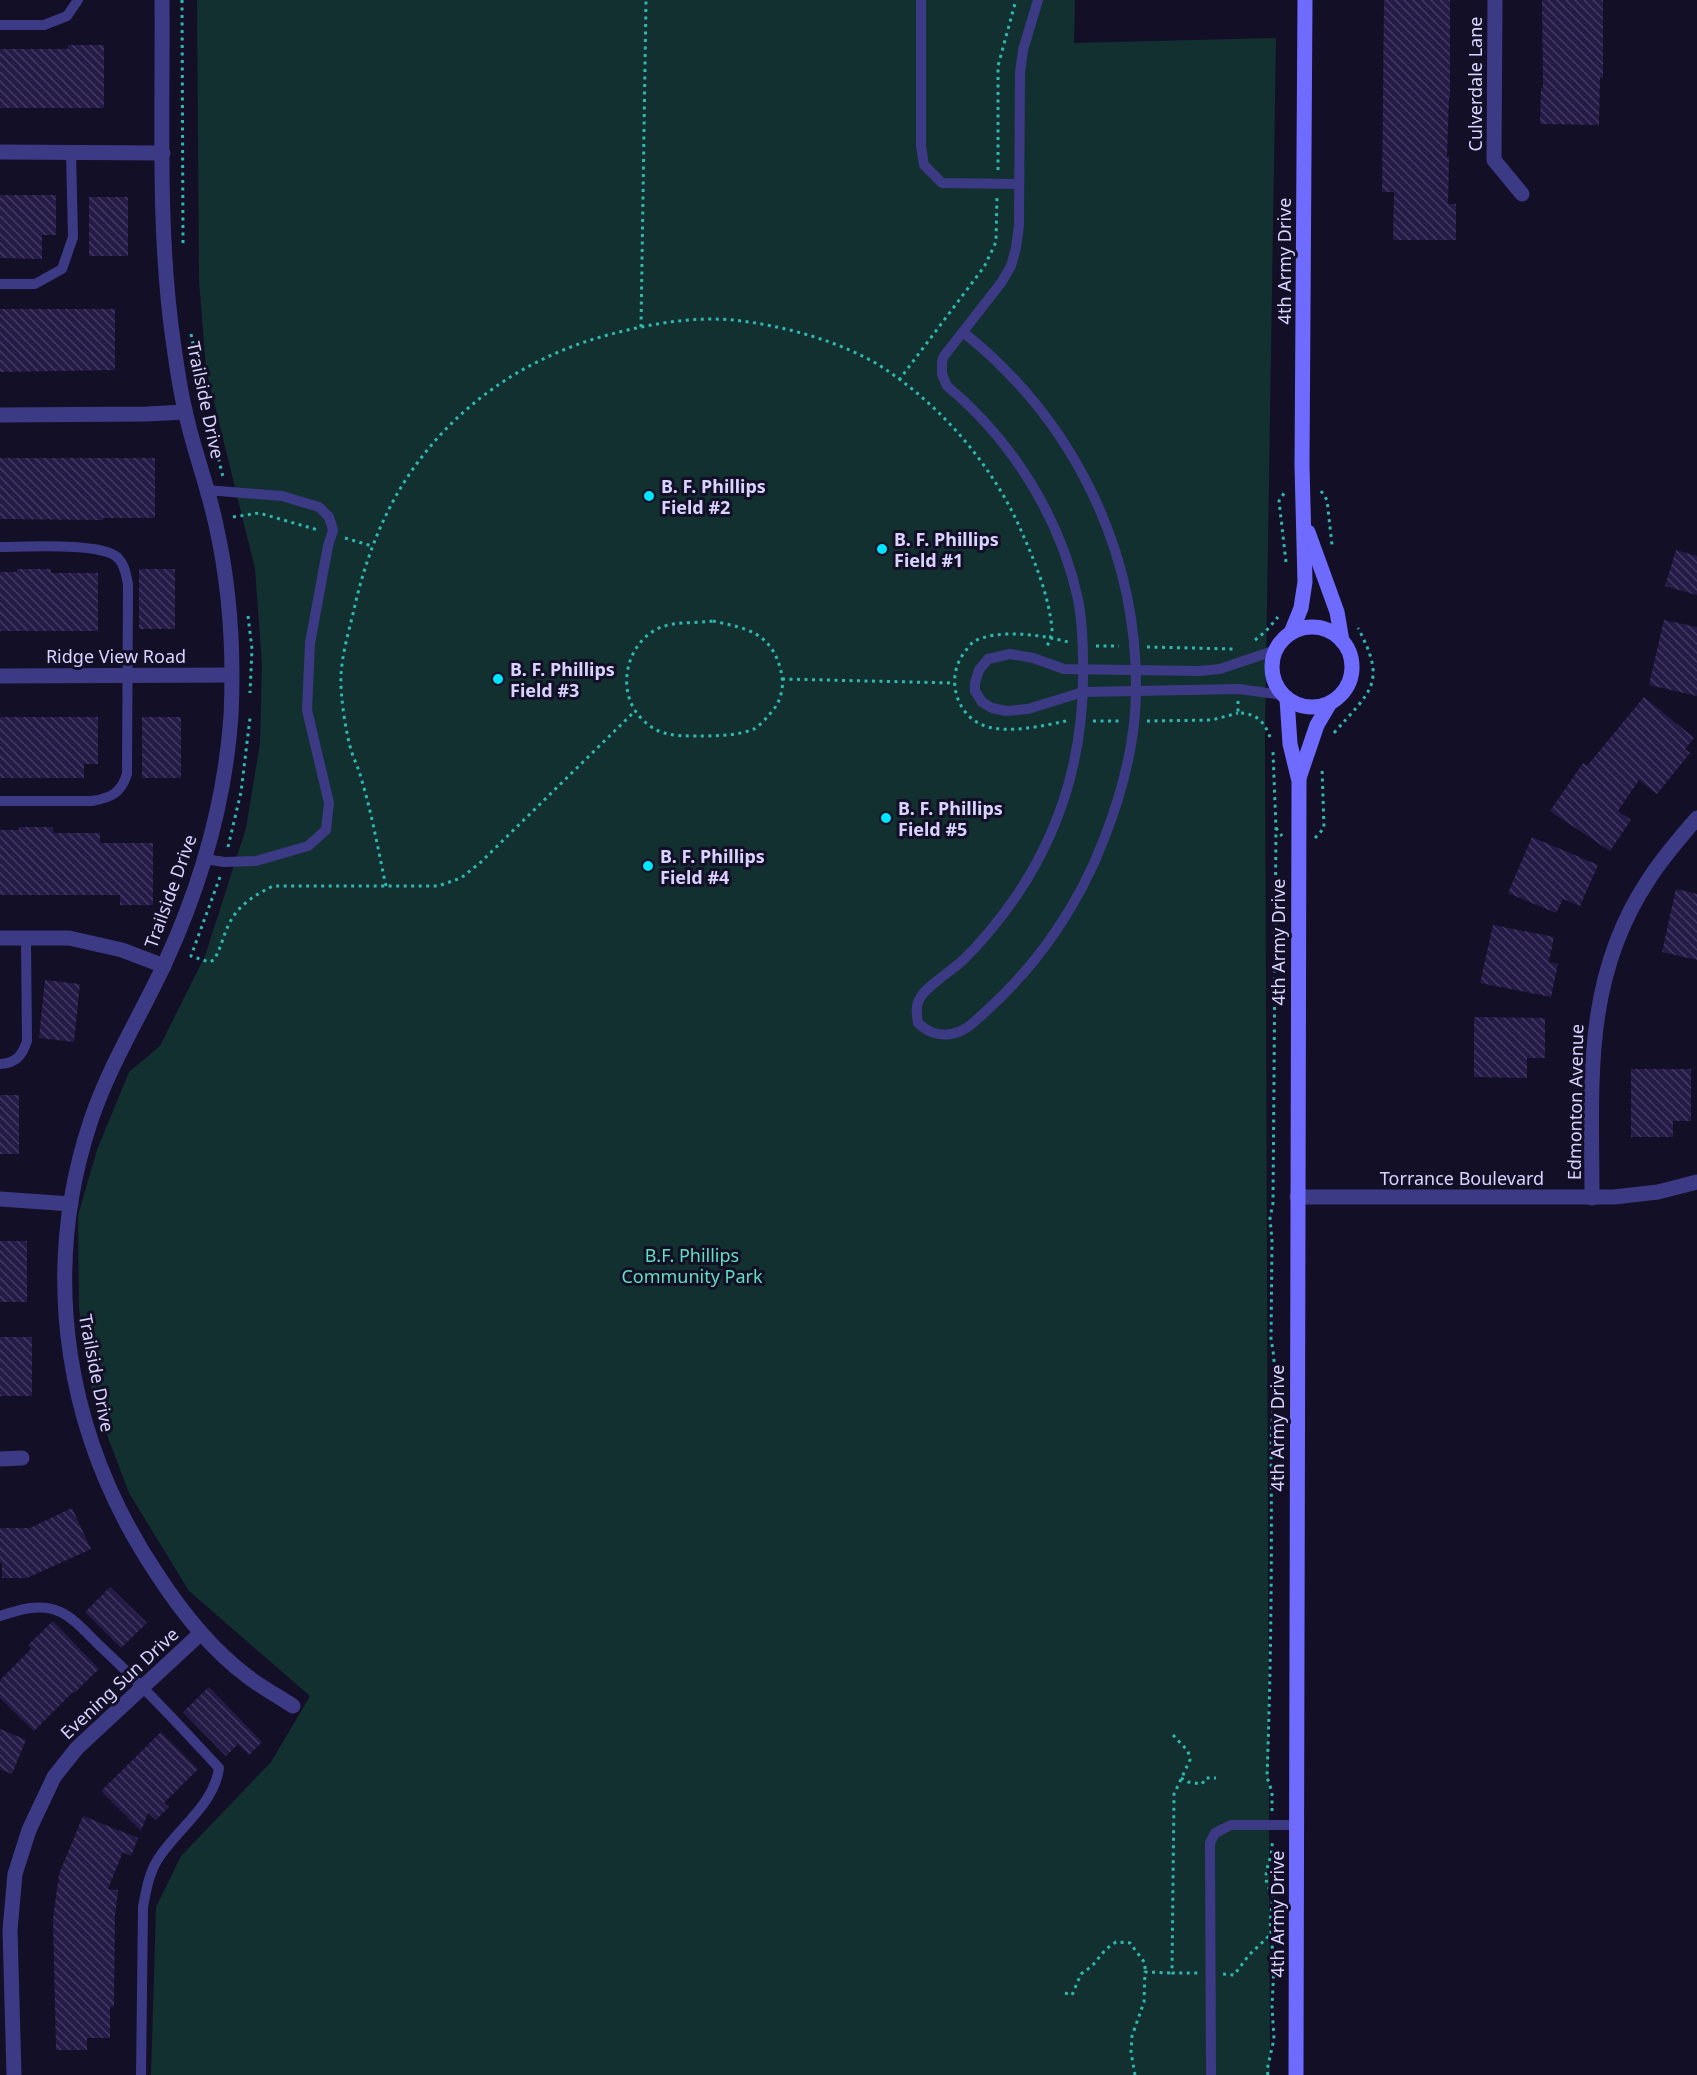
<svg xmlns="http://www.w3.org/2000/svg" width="1697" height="2075" font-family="'Noto Sans',sans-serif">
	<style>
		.park { fill: #12302f }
		.building { fill: url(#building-back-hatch) }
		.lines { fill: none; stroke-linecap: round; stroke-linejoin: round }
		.path { stroke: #2fb8b0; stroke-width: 3; stroke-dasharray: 3 4.5; stroke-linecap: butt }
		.lane { stroke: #3d3a85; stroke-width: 10 }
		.street { stroke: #3d3a85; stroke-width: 15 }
		.secondary { stroke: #6f6bff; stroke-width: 15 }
		.poi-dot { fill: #00e5ff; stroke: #130f26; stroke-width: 2 }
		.labels { text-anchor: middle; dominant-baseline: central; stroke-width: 6; stroke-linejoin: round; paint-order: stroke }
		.street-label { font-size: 18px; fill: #d9d4ff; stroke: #130f26 }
		.poi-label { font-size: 18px; font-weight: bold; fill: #d9d4ff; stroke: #130f26; text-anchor: start }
		.park-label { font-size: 18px; fill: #5fe0c0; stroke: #130f26 }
	</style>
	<defs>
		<pattern id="building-back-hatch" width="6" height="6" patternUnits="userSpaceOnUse" patternTransform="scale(1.5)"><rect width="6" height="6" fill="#241b47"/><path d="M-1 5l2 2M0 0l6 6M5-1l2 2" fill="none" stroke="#433b63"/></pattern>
	</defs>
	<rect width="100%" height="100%" fill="#130f26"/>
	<!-- park -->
	<path class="park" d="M197 0H1075L1074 43 1276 38 1265 732 1270 2075H151L156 1907 181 1856 271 1762 310 1696 189 1591 129 1493 93 1398 79 1309 78 1215 97 1150 129 1072 160 1046 205 956 246 828 260 743 262 664 255 569 206 369 199 281Z"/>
	<!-- building -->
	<g class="building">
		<path d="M1384 0H1450V98H1449L1447 157H1449L1448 204H1456V240H1393L1394 192H1382Z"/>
		<path d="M1542 0H1603V78H1600L1599 125 1540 124 1541 88H1543Z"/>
		<path d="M68 45H104V108H0V49H68Z"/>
		<path d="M0 195H56V235H42V259L0 258Z"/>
		<rect x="89" y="197" width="39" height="59"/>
		<path d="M0 309H115V370L0 372Z"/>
		<path d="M0 458H155V518H103V520L0 519Z"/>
		<path d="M1676 550 1697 556V595L1665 586Z"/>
		<path d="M17 569H51V573H98V631H0V572H17Z"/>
		<rect x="139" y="569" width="36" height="60"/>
		<path d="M1664 620 1697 627V696L1649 685Z"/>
		<path d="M1644 697 1694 738 1685 749 1690 753 1657 794 1639 780 1618 811 1631 820 1610 851 1550 811 1583 763 1587 766Z"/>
		<path d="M0 717H98V764H84V778H0Z"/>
		<rect x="142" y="717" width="39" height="61"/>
		<path d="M19 827H53V833H100V843H153V905H120V895H0V830H19Z"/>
		<path d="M1532 837 1598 865 1580 906 1563 899 1556 913 1508 893Z"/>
		<path d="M1676 889 1697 894V960L1662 952Z"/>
		<path d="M1493 925 1554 937 1549 962 1558 964 1551 997 1480 983Z"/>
		<path d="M45 980 80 984 74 1042 39 1038Z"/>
		<path d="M1474 1017 1545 1018V1058H1527V1078L1474 1077Z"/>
		<path d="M1631 1069H1691V1121H1673V1137H1631Z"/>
		<rect x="0" y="1095" width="19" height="59"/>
		<rect x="0" y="1241" width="27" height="61"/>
		<rect x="0" y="1337" width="32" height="59"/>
		<path d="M72 1508 91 1549 27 1578H2V1563H0V1528H30Z"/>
		<path d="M110 1587 147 1623 121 1648 85 1612Z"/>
		<path d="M53 1621 99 1669 74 1693 73 1692 34 1731 0 1698V1680L31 1649 28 1645Z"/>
		<path d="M209 1687 262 1742 249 1755 238 1744 226 1756 183 1712Z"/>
		<path d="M0 1729 26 1740 12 1774 0 1769Z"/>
		<path d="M161 1732 198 1769 164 1803 169 1807 156 1820 148 1813 141 1831 101 1791Z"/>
		<path d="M83 1816 138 1838 131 1856 123 1852 108 1889 118 1890 115 1916 114 2007H110V2038H87V2050H56L53 1919 59 1874Z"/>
	</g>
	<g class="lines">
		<!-- path -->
		<g class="path">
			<path d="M182 0 183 244"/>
			<path d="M998 170V66L1016 0"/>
			<path d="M641 327 646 0"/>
			<path d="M191 334 204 399 223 477"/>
			<path d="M899 380 984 267 996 242 997 197"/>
			<path d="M1321 491 1327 500 1332 545"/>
			<path d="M233 517 259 513 318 530"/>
			<path d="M345 538 372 546"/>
			<path d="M1286 562 1279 501 1286 490"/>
			<path d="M248 616 252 649 250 693"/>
			<path d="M713 621C730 625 751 628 764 640 777 651 786 677 781 694 779 703 774 710 767 717 764 721 759 726 754 729 737 736 714 736 696 736 674 736 657 735 642 719 613 691 627 635 668 625 682 622 699 623 713 621Z"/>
			<path d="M1255 640 1266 631 1278 617"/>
			<path d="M1096 646H1119"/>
			<path d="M1147 647 1233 649"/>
			<path d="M782 679 954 683"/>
			<path d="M1238 701V713C1257 713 1265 722 1271 740"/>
			<path d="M1066 721C1042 726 1012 733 988 727 956 718 945 678 964 653 967 649 970 645 973 642 997 628 1043 635 1068 642"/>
			<path d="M1093 721H1120"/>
			<path d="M1147 721 1212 720 1238 713"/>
			<path d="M1334 733C1370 691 1388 684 1358 628"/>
			<path d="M1276 828 1282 836"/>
			<path d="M1315 838 1324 828 1322 767"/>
			<path d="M228 847 241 792 250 718"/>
			<path d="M220 877 191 956 209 962 214 960C221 948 223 936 229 924 238 905 255 895 273 886H438L461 878 481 862 634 712"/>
			<path d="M386 886C378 850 372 813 361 778 359 769 355 762 352 753 346 735 340 695 341 676 342 652 350 628 355 605 367 554 386 505 418 462 464 400 529 357 604 336 645 325 689 316 733 320 781 325 841 341 882 367 943 407 995 468 1023 535 1036 564 1049 597 1052 629 1052 635 1049 641 1047 647"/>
			<path d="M1173 1735 1188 1751 1190 1760 1174 1794 1172 1973H1198"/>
			<path d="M1181 1778 1188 1782 1202 1784 1206 1778H1216"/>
			<path d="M1272 1811V1792L1267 1777C1271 1668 1272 1558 1271 1449 1271 1413 1279 1375 1271 1340L1272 1241 1270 1218 1273 1203 1276 828 1273 752"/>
			<path d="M1223 1974 1234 1975 1249 1955 1270 1935"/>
			<path d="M1065 1993 1072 1995 1081 1974 1092 1966 1106 1949 1116 1942 1130 1943 1145 1963V1972"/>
			<path d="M1135 2075 1131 2052 1132 2036 1144 2002 1145 1972 1172 1973"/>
			<path d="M1268 2075 1267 2070 1274 2039 1272 2006 1274 1967 1270 1921 1273 1895C1257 1873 1274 1864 1272 1839"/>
		</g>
		<!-- lane -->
		<g class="lane">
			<path d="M921 0V146L924 165 942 183 1018 184"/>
			<path d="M0 25H44L67 16 78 0"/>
			<path d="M0 284H35L62 269 73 237 71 152"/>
			<path d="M963 332C1072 419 1137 548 1136 689 1136 739 1122 793 1104 839 1079 905 1037 966 984 1013 974 1022 965 1032 951 1034 937 1036 928 1032 918 1023 917 1015 915 1007 919 1000 925 987 950 972 962 961 983 941 1001 918 1017 895 1064 825 1085 746 1083 663 1083 642 1082 620 1078 599 1060 517 1012 440 947 386L942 374V361L944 356 1001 283 1011 266 1016 248 1019 225 1020 73 1023 50 1038 0"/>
			<path d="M0 547C24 547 103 542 118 558 125 565 126 575 128 584L127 774C121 793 111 798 92 801H0"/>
			<path d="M1276 650 1220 669 1199 671 1064 669 1033 658 1010 654 988 659 979 670 975 683V691L982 702 992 708 1006 711 1028 709 1083 692 1239 689 1283 695"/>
			<path d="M205 859 224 862 256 861 308 846 326 830 329 803 307 710 310 643 328 546 333 530 329 517 319 507 282 496 206 490"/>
			<path d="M0 1064C16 1063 22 1056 27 1041L26 938"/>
			<path d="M0 1616C18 1610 40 1603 58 1611 74 1617 88 1635 100 1646 142 1685 180 1726 219 1768 214 1805 178 1828 158 1859 149 1873 146 1891 143 1907L141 2075"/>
			<path d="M1211 2075 1210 1843 1215 1833 1231 1825H1297"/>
		</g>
		<!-- street -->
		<g class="street">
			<path d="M162 0C163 114 157 234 174 347 177 368 180 390 185 410 193 449 208 486 216 525 230 587 234 653 231 716 225 801 201 885 165 963 141 1015 110 1064 91 1120 39 1276 66 1438 157 1574 181 1611 211 1649 247 1676 261 1687 278 1696 293 1706"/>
			<path d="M1495 0 1494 160 1522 194"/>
			<path d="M0 152 163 153"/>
			<path d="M0 415 147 414 185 412"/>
			<path d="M0 676 231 675"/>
			<path d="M0 938H69L122 950 164 966"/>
			<path d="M1297 1197H1614L1658 1192 1697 1182"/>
			<path d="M1592 1198C1592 1084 1582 979 1649 879 1663 857 1680 838 1697 818"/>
			<path d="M0 1199 71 1204"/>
			<path d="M0 1459 22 1458"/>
			<path d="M14 2075 10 1930 15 1874 29 1830 54 1777 77 1748 201 1633"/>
		</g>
		<!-- secondary -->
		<g class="secondary">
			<path d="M1308 532 1337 612 1342 641"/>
			<circle cx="1312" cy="667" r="40"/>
			<path d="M1291 633 1301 608 1305 582 1302 466 1305 0"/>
			<path d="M1287 699 1290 744 1299 781 1296 2075"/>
			<path d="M1299 778 1317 725 1330 703"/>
		</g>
	</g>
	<!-- markers -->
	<g class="poi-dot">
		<circle cx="649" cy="496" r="6"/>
		<circle cx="882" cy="549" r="6"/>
		<circle cx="498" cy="679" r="6"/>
		<circle cx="886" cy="818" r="6"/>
		<circle cx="648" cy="866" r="6"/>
	</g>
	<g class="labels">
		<!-- street labels -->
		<g class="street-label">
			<text transform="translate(1475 84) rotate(-90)">Culverdale Lane</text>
			<text transform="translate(1284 261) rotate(-90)">4th Army Drive</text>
			<text transform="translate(206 400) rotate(78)">Trailside Drive</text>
			<text x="116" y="656">Ridge View Road</text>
			<text transform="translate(170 891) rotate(-70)">Trailside Drive</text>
			<text transform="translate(1278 942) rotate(-90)">4th Army Drive</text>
			<text transform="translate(1575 1102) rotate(-89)">Edmonton Avenue</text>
			<text x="1462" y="1178">Torrance Boulevard</text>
			<text transform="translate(97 1373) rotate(79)">Trailside Drive</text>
			<text transform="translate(1277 1428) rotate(-90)">4th Army Drive</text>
			<text transform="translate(119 1683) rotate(-43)">Evening Sun Drive</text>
			<text transform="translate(1277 1914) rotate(-90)">4th Army Drive</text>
		</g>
		<!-- poi labels -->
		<g class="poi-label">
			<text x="661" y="486">B. F. Phillips<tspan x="661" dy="21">Field #2</tspan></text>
			<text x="894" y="539">B. F. Phillips<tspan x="894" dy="21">Field #1</tspan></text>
			<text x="510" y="669">B. F. Phillips<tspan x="510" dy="21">Field #3</tspan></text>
			<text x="898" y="808">B. F. Phillips<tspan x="898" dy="21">Field #5</tspan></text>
			<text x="660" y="856">B. F. Phillips<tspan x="660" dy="21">Field #4</tspan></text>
		</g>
		<!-- park labels -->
		<g class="park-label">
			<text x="692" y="1255">B.F. Phillips<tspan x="692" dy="21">Community Park</tspan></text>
		</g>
	</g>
</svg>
